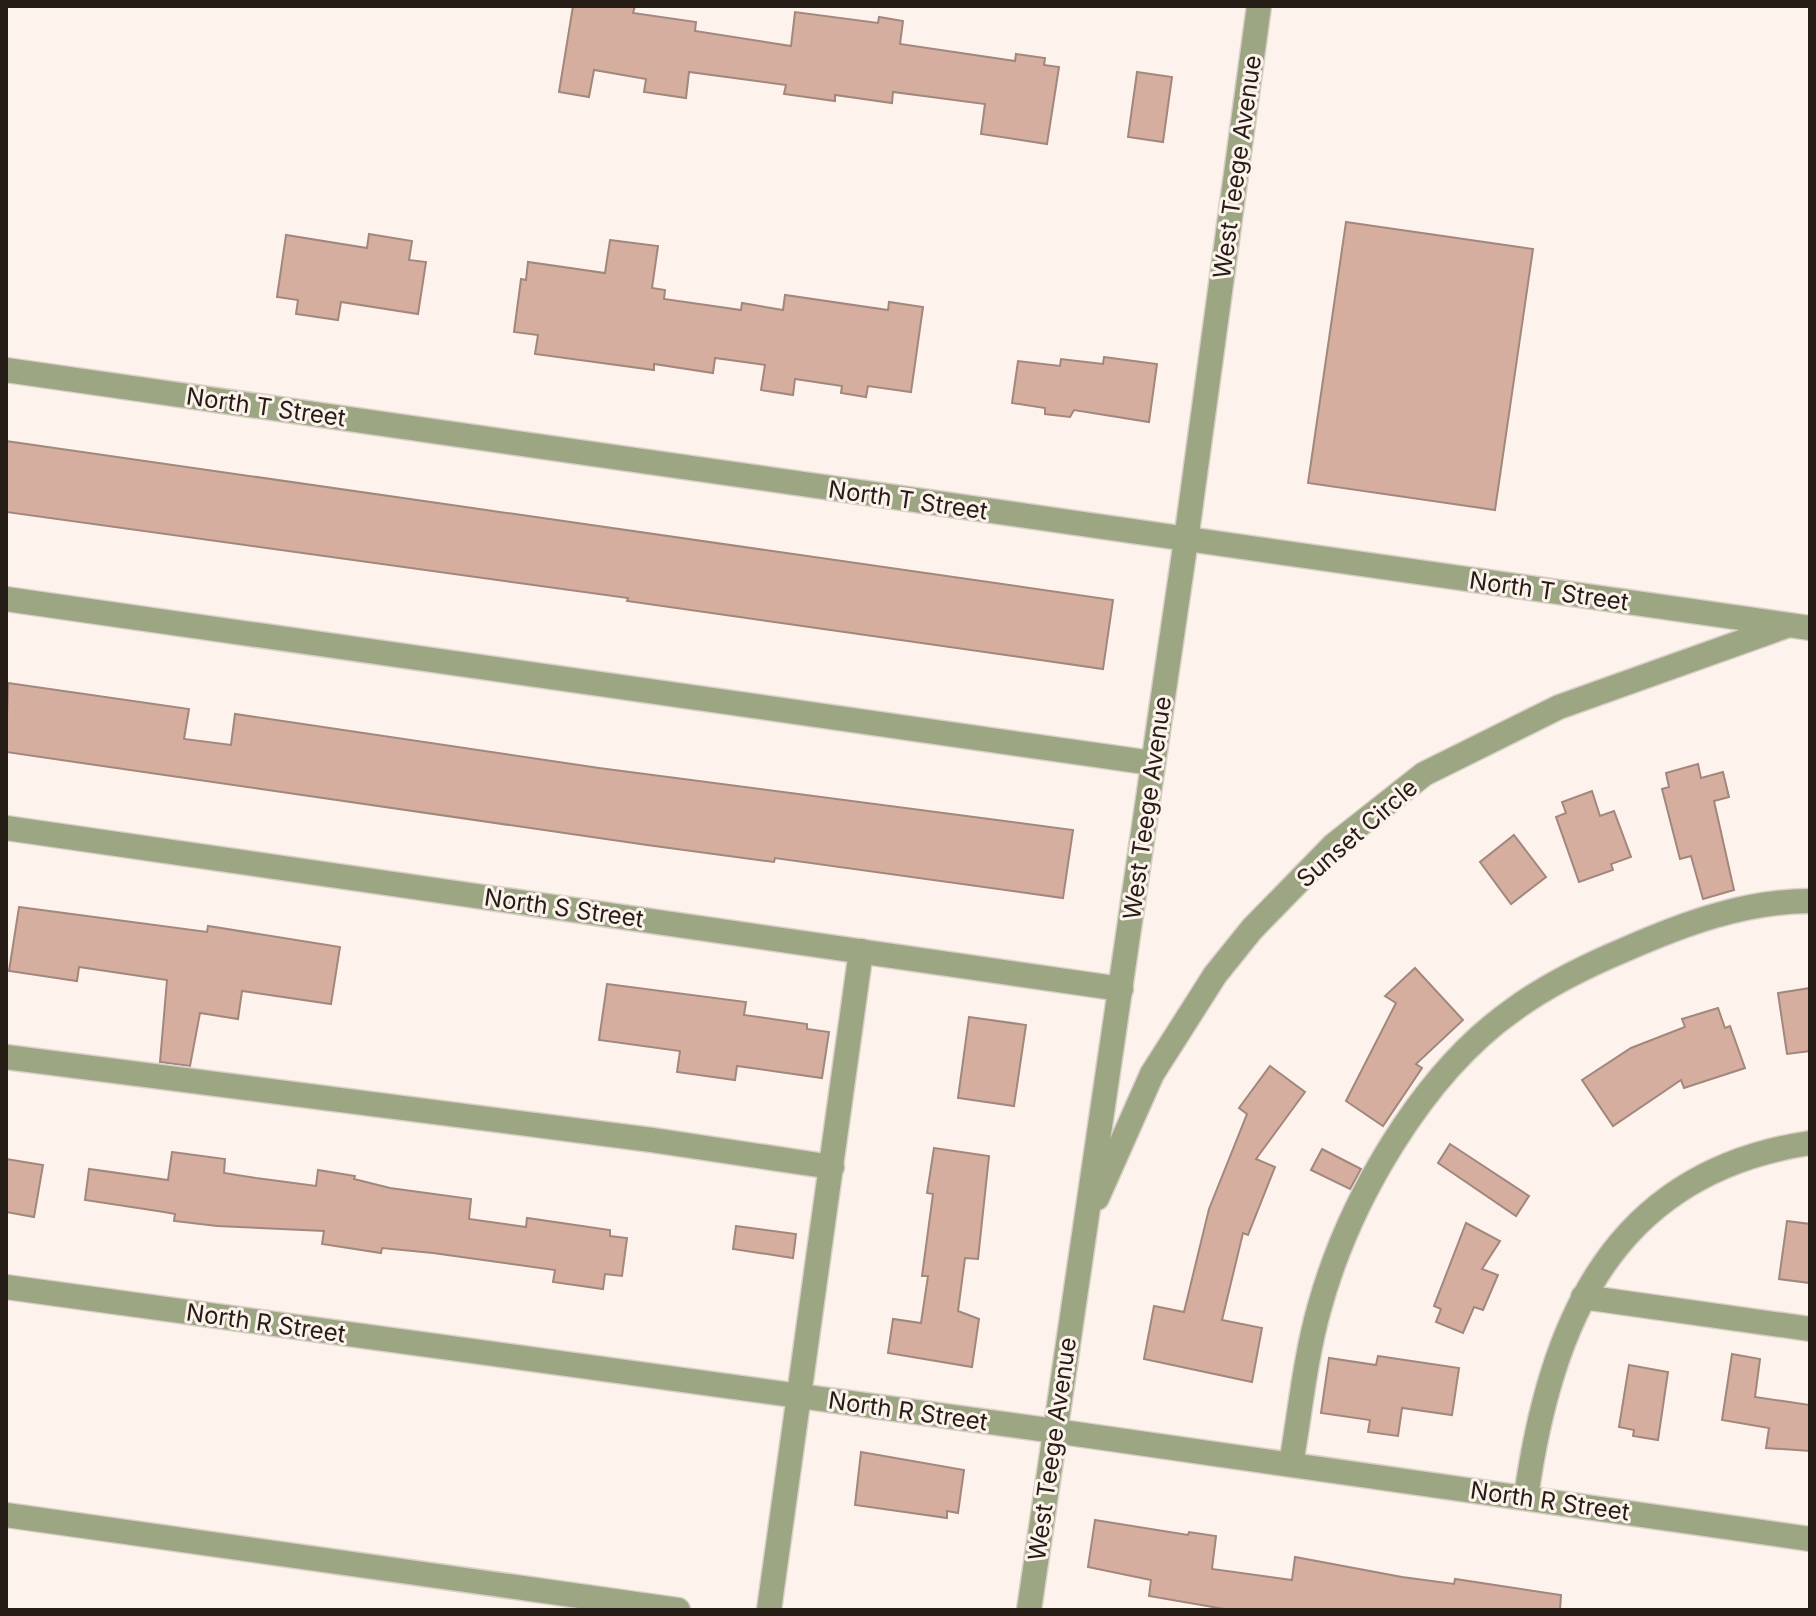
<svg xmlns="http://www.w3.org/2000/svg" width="1816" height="1616" font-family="Inter,sans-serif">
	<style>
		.building { fill: #d5ae9f; stroke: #a1877c; stroke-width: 2 }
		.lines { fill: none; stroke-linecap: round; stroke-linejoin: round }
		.minor-casing { stroke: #dad0ca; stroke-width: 27 }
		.minor { stroke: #9ca683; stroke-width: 24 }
		.labels { text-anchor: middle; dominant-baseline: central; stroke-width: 6; stroke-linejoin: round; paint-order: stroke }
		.street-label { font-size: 24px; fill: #251c16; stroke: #fdf2ec }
	</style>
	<rect width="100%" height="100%" fill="#fdf2ec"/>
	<!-- building -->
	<g class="building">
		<path d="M573 6H635L633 13 696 22 695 31 791 46 795 12 878 23 879 17 903 21 900 44 1015 61 1016 54 1045 58 1044 65 1059 67 1047 144 981 134 985 104 893 92 892 103 835 95V101L784 94 786 85 689 72 686 98 644 92 646 79 594 70 589 97 559 92Z"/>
		<path d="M1137 72 1172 77 1163 142 1128 137Z"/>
		<path d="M1346 222 1533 249 1495 510 1308 483Z"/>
		<path d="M369 234 412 241 409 260 426 262 418 314 341 302 338 320 296 314 298 300 277 297 286 235 367 248Z"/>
		<path d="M610 240 658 246 652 288 665 290 664 299 741 310 742 303 783 310 785 295 888 310 889 302 923 307 911 392 868 386 866 397 841 393 842 386 795 379 793 395 761 390 765 365 715 358 713 373 654 364V370L535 354 538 335 514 332 521 279 526 280 528 262 605 273Z"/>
		<path d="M1104 357 1157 364 1149 422 1074 410 1070 417 1045 414V408L1012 403 1018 361 1060 366 1061 359 1103 364Z"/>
		<path d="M6 441 1113 600 1103 669 627 601 628 598 6 512Z"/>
		<path d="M8 683 189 709 184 739 231 745 235 714 599 768 1073 830 1063 898 775 858 774 862 647 845 6 752Z"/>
		<path d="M1698 764 1701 778 1723 772 1729 797 1714 801 1734 890 1703 899 1691 856 1680 859 1662 789 1669 787 1666 773Z"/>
		<path d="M1592 791 1600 816 1614 811 1631 857 1611 864 1613 870 1579 882 1556 817 1566 813 1562 802Z"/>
		<path d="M1514 835 1546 877 1511 904 1480 862Z"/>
		<path d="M19 907 207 932 208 926 340 947 331 1004 242 991 238 1019 200 1013 190 1066 160 1062 167 980 79 967 77 981 9 971Z"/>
		<path d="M1415 968 1463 1020 1416 1064 1422 1068 1383 1126 1346 1101 1396 1003 1385 996Z"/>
		<path d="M607 984 746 1002 744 1015 807 1024V1029L829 1032 822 1078 737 1066 735 1080 677 1072 680 1051 599 1040Z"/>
		<path d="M1810 988V1051L1787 1054 1778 993Z"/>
		<path d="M1718 1008 1725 1028 1730 1026 1745 1068 1684 1088 1681 1080 1613 1126 1582 1080 1631 1048 1685 1027 1682 1019Z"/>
		<path d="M969 1017 1026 1025 1014 1106 958 1098Z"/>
		<path d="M1270 1066 1305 1092 1256 1159 1275 1167 1248 1235 1243 1233 1222 1320 1262 1328 1252 1382 1144 1359 1154 1306 1184 1312 1209 1209 1247 1114 1239 1108Z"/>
		<path d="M1450 1144 1529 1196 1516 1216 1438 1163Z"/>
		<path d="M934 1148 989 1156 978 1259 965 1258 958 1311 979 1319 972 1367 888 1353 893 1319 921 1323 928 1276H922L933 1194 927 1193Z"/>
		<path d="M1322 1149 1361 1169 1350 1189 1311 1170Z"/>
		<path d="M172 1152 225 1159 224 1173 256 1178 316 1186 318 1170 355 1176 354 1179 390 1188 471 1199 469 1219 526 1227 527 1218 610 1230V1236L627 1238 622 1276 605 1274 603 1289 553 1282 555 1270 433 1253 382 1248 381 1253 322 1244 324 1231 217 1226 174 1221 175 1214 164 1212 85 1200 89 1169 168 1180Z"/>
		<path d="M6 1159 43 1165 34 1217 6 1212Z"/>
		<path d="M1787 1221 1810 1224V1283L1779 1279Z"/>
		<path d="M1466 1223 1500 1241 1482 1269 1498 1275 1483 1310 1474 1307 1463 1333 1436 1322 1441 1309 1434 1306Z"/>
		<path d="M736 1226 796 1234 793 1258 733 1249Z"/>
		<path d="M1732 1354 1760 1359 1755 1397 1810 1405V1451L1766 1448 1769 1428 1722 1420Z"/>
		<path d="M1378 1356 1459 1368 1452 1415 1402 1408 1398 1436 1368 1432 1370 1420 1321 1413 1329 1358 1376 1365Z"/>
		<path d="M1629 1365 1668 1372 1658 1440 1633 1436 1634 1430 1619 1427Z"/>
		<path d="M861 1452 964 1470 958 1513 947 1511V1518L855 1505Z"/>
		<path d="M1095 1520 1188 1535 1189 1532 1216 1536 1212 1569 1292 1580 1295 1557 1402 1577 1454 1584 1455 1579 1561 1595 1560 1610H1230L1149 1596 1151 1580 1088 1567Z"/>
	</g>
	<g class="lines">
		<defs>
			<g id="minor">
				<path d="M6 370 1810 628"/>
				<path d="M6 599 1152 763"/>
				<path d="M6 828 1121 989"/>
				<path d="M6 1057 652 1140 832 1167"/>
				<path d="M1097 1198 1152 1074 1215 975 1252 929 1334 845 1424 774 1559 707 1786 626"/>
				<path d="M6 1287 1055 1431 1810 1539"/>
				<path d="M1583 1297 1810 1329"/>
				<path d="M1291 1464C1300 1413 1305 1359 1319 1309 1348 1203 1421 1075 1513 1010 1547 985 1586 966 1624 950 1683 924 1745 901 1810 901"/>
				<path d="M1526 1497C1551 1320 1614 1172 1810 1143"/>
				<path d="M6 1515 678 1610"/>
				<path d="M769 1610 861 951"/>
				<path d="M1029 1610 1186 540 1259 6"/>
			</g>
		</defs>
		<!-- minor casing -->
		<use href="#minor" class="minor-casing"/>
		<!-- minor -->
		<use href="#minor" class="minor"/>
	</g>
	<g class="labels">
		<!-- street labels -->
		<g class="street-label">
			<text transform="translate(1237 167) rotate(-82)">West Teege Avenue</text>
			<text transform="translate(266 407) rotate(8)">North T Street</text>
			<text transform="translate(908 500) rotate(8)">North T Street</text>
			<text transform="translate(1549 591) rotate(8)">North T Street</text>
			<text transform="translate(1147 808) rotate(-82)">West Teege Avenue</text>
			<text transform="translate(1357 833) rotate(-41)">Sunset Circle</text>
			<text transform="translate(564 908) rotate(8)">North S Street</text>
			<text transform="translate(266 1323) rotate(8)">North R Street</text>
			<text transform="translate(908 1411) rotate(8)">North R Street</text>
			<text transform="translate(1052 1449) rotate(-82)">West Teege Avenue</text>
			<text transform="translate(1550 1501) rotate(8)">North R Street</text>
		</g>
	</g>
	<!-- border -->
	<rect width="1816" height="1616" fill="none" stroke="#251c16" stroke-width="16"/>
</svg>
